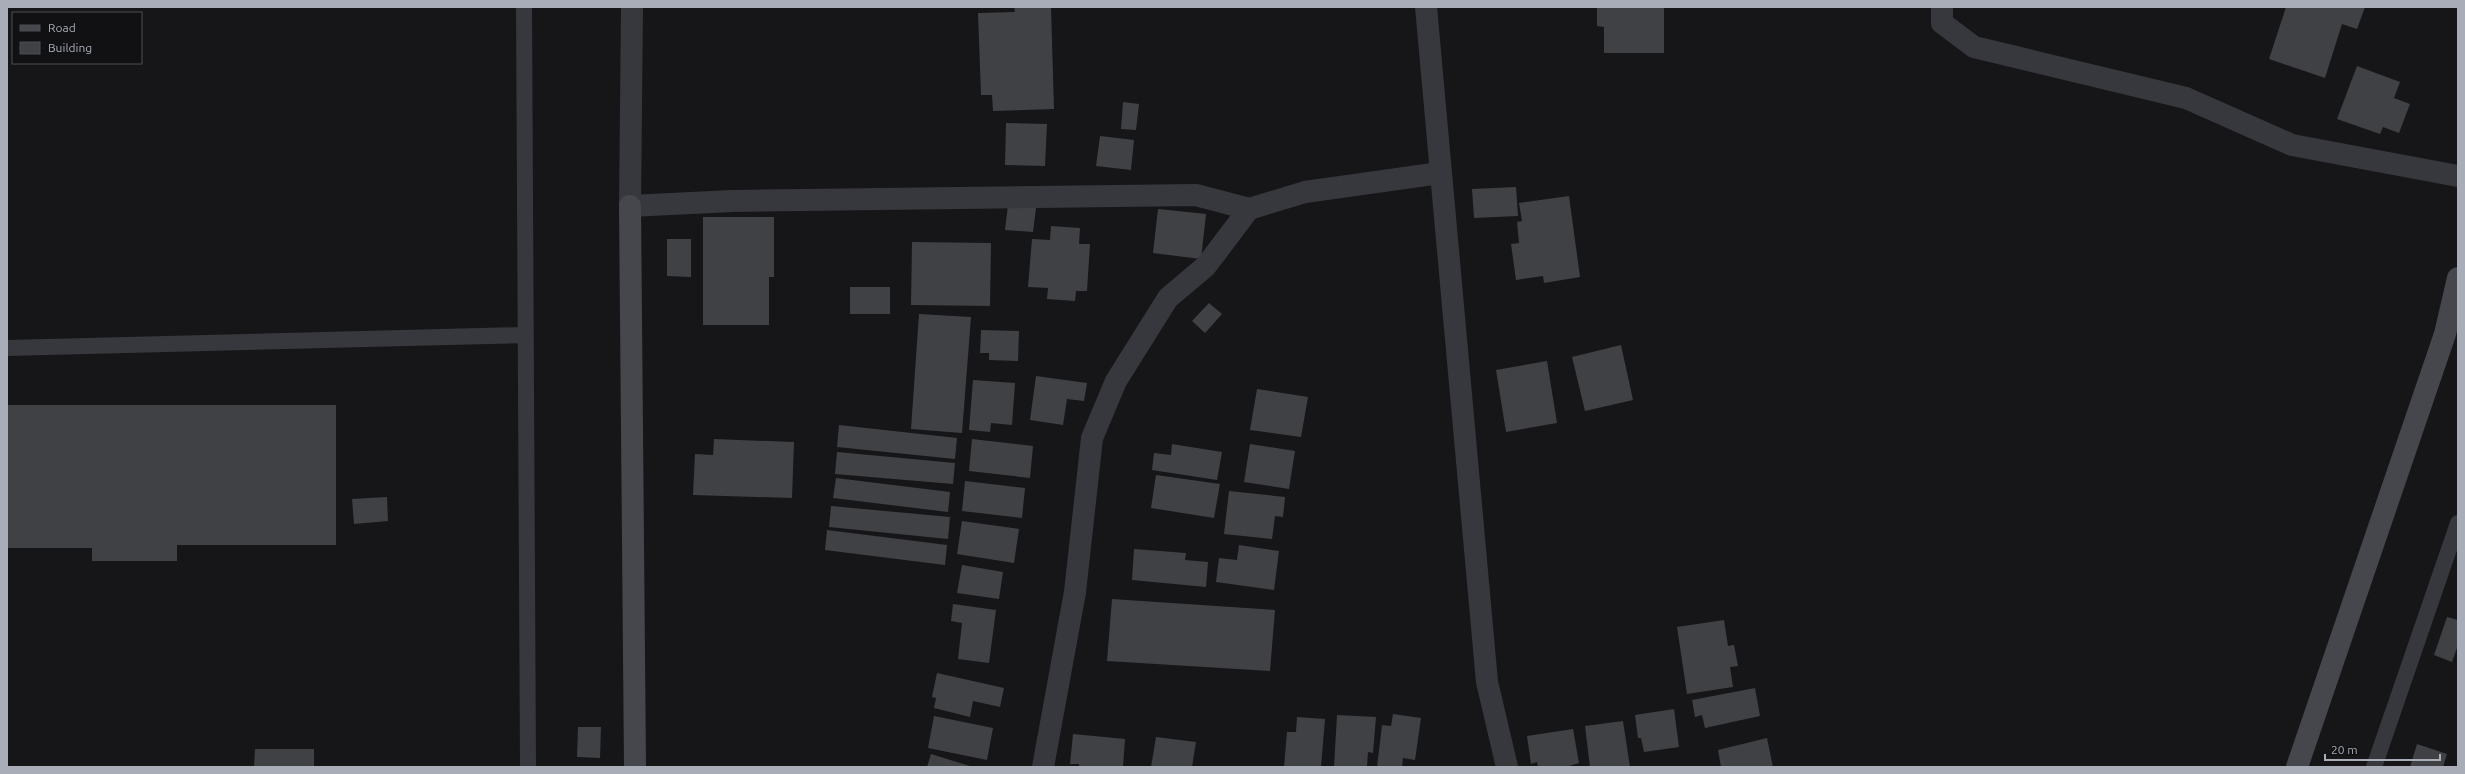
<svg xmlns="http://www.w3.org/2000/svg" width="2465" height="774" font-family="Ubuntu,sans-serif">
	<style>
		.building { fill: #404145 }
		.lines { fill: none; stroke-linecap: round; stroke-linejoin: round }
		.lane { stroke: #37383d; stroke-width: 16 }
		.street { stroke: #37383d; stroke-width: 22 }
		.secondary { stroke: #45474d; stroke-width: 22 }
	</style>
	<rect width="100%" height="100%" fill="#161618"/>
	<!-- building -->
	<g class="building">
		<path d="M1014 7H1051L1054 109 993 111 992 95H981L978 13 1015 12Z"/>
		<path d="M1597 7H1664V53H1604V27L1597 26Z"/>
		<path d="M2286 7H2365L2357 29 2342 24 2325 78 2269 59Z"/>
		<path d="M2357 66 2400 82 2394 98 2410 104 2399 133 2383 127 2380 134 2337 119Z"/>
		<path d="M1123 102 1139 104 1136 130 1121 129Z"/>
		<path d="M1006 123 1047 124 1045 166 1005 165Z"/>
		<path d="M1100 136 1134 140 1131 170 1096 166Z"/>
		<path d="M1516 187 1518 216 1474 218 1472 189Z"/>
		<path d="M1569 196 1580 277 1544 283 1543 276 1516 280 1511 244 1519 243 1517 222 1522 221 1519 203Z"/>
		<path d="M1008 205 1036 208 1033 232 1005 230Z"/>
		<path d="M1158 209 1206 214 1201 259 1153 253Z"/>
		<path d="M703 217H774V277H769V325H703Z"/>
		<path d="M1051 226 1080 228 1079 244H1090L1087 291H1076L1075 301 1047 299 1048 288 1028 287 1032 239 1050 240Z"/>
		<path d="M667 239H691V277L667 276Z"/>
		<path d="M912 242 991 243 990 306 911 305Z"/>
		<rect x="850" y="287" width="40" height="27"/>
		<path d="M1209 303 1222 314 1205 333 1192 321Z"/>
		<path d="M919 314 971 317 962 433 911 429Z"/>
		<path d="M981 330 1019 331 1018 361 989 360V353H980Z"/>
		<path d="M1621 345 1633 400 1585 411 1572 357Z"/>
		<path d="M1547 361 1557 423 1506 432 1496 370Z"/>
		<path d="M1036 376 1087 383 1084 401 1067 399 1063 425 1030 420Z"/>
		<path d="M973 380 1015 383 1012 425 991 423 990 432 969 430Z"/>
		<path d="M1257 389 1308 397 1301 437 1250 430Z"/>
		<path d="M8 405H336V545H177V561H92V548H8Z"/>
		<path d="M839 425 957 438 955 459 837 447Z"/>
		<path d="M714 439 794 442 792 498 693 495 695 454 713 455Z"/>
		<path d="M972 439 1033 446 1030 478 969 471Z"/>
		<path d="M1172 444 1222 452 1217 480 1152 470 1154 453 1171 455Z"/>
		<path d="M1250 444 1295 451 1289 489 1244 482Z"/>
		<path d="M837 452 955 463 953 484 835 474Z"/>
		<path d="M1156 475 1220 484 1214 518 1151 508Z"/>
		<path d="M836 478 950 492 948 512 833 498Z"/>
		<path d="M965 481 1025 488 1022 518 962 511Z"/>
		<path d="M1229 491 1285 497 1283 517 1275 516 1272 539 1224 534Z"/>
		<path d="M387 497 388 521 354 524 352 499Z"/>
		<path d="M831 506 950 517 948 539 829 527Z"/>
		<path d="M962 521 1019 529 1014 563 957 554Z"/>
		<path d="M827 530 947 545 945 565 825 550Z"/>
		<path d="M1239 545 1279 551 1274 590 1216 582 1219 558 1237 560Z"/>
		<path d="M1134 549 1186 553 1185 560 1208 562 1206 587 1132 580Z"/>
		<path d="M962 565 1003 572 999 599 957 593Z"/>
		<path d="M1112 599 1275 610 1270 671 1107 661Z"/>
		<path d="M953 604 996 610 989 663 958 659 962 623 951 621Z"/>
		<path d="M2447 617 2458 620V645L2452 662 2434 655Z"/>
		<path d="M1724 620 1728 646 1734 645 1738 666 1730 667 1733 687 1687 694 1677 627Z"/>
		<path d="M937 673 1004 688 1000 707 973 701 970 717 934 708 936 698 932 697Z"/>
		<path d="M1755 688 1760 716 1705 728 1702 715 1695 717 1692 700Z"/>
		<path d="M1674 709 1679 747 1644 752 1641 738H1638L1635 715Z"/>
		<path d="M1393 714 1421 718 1415 760 1403 758 1402 767H1377L1382 725 1391 726Z"/>
		<path d="M1337 715 1376 717 1373 753 1368 752 1367 767H1334Z"/>
		<path d="M934 716 993 728 987 760 928 748Z"/>
		<path d="M1297 717 1325 719 1321 767H1284L1287 732H1296Z"/>
		<path d="M1623 721 1630 767H1590L1585 726Z"/>
		<path d="M578 727H601L600 758 577 757Z"/>
		<path d="M1573 729 1579 763 1566 767H1538L1537 762 1531 764 1527 736Z"/>
		<path d="M1073 734 1125 739 1123 767H1079V764H1070Z"/>
		<path d="M1156 737 1196 742 1192 767H1151Z"/>
		<path d="M1767 738 1773 767H1721L1718 750Z"/>
		<path d="M2417 744 2447 754 2443 767H2410Z"/>
		<path d="M255 749H314V767H254Z"/>
		<path d="M931 754 973 767H927Z"/>
	</g>
	<g class="lines">
		<!-- lane -->
		<g class="lane">
			<path d="M524 7 528 767"/>
			<path d="M7 348 525 335"/>
			<path d="M2374 767 2458 523"/>
		</g>
		<!-- street -->
		<g class="street">
			<path d="M632 7 630 206 732 201 1196 195 1249 209 1305 192 1440 173"/>
			<path d="M1426 7 1487 682 1507 767"/>
			<path d="M1942 7V23L1974 47 2186 98 2292 145 2458 176"/>
			<path d="M1043 767 1075 592 1092 438 1116 381 1168 298 1206 266 1249 209"/>
		</g>
		<!-- secondary -->
		<g class="secondary">
			<path d="M630 206 635 767"/>
			<path d="M2297 767 2445 334 2458 278"/>
		</g>
	</g>
	<!-- border -->
	<rect width="2465" height="774" fill="none" stroke="#a8adb8" stroke-width="16"/>
	<!-- legend -->
	<rect x="12" y="12" width="130" height="52" fill="#111113" stroke="#4d4f55"/>
	<rect x="20" y="25" width="20" height="6" fill="#45474d" stroke="#4d4f55"/>
	<text x="48" y="32" font-size="12" fill="#a8adb8">Road</text>
	<rect x="20" y="42" width="20" height="12" fill="#404145" stroke="#4d4f55"/>
	<text x="48" y="52" font-size="12" fill="#a8adb8">Building</text>
	<!-- scale -->
	<path d="M2325 754v6h115v-6" fill="none" stroke="#a8adb8" stroke-width="2"/>
	<text x="2331" y="754" font-size="12" fill="#a8adb8" stroke="#111113" stroke-width="3" paint-order="stroke">20 m</text>
</svg>
